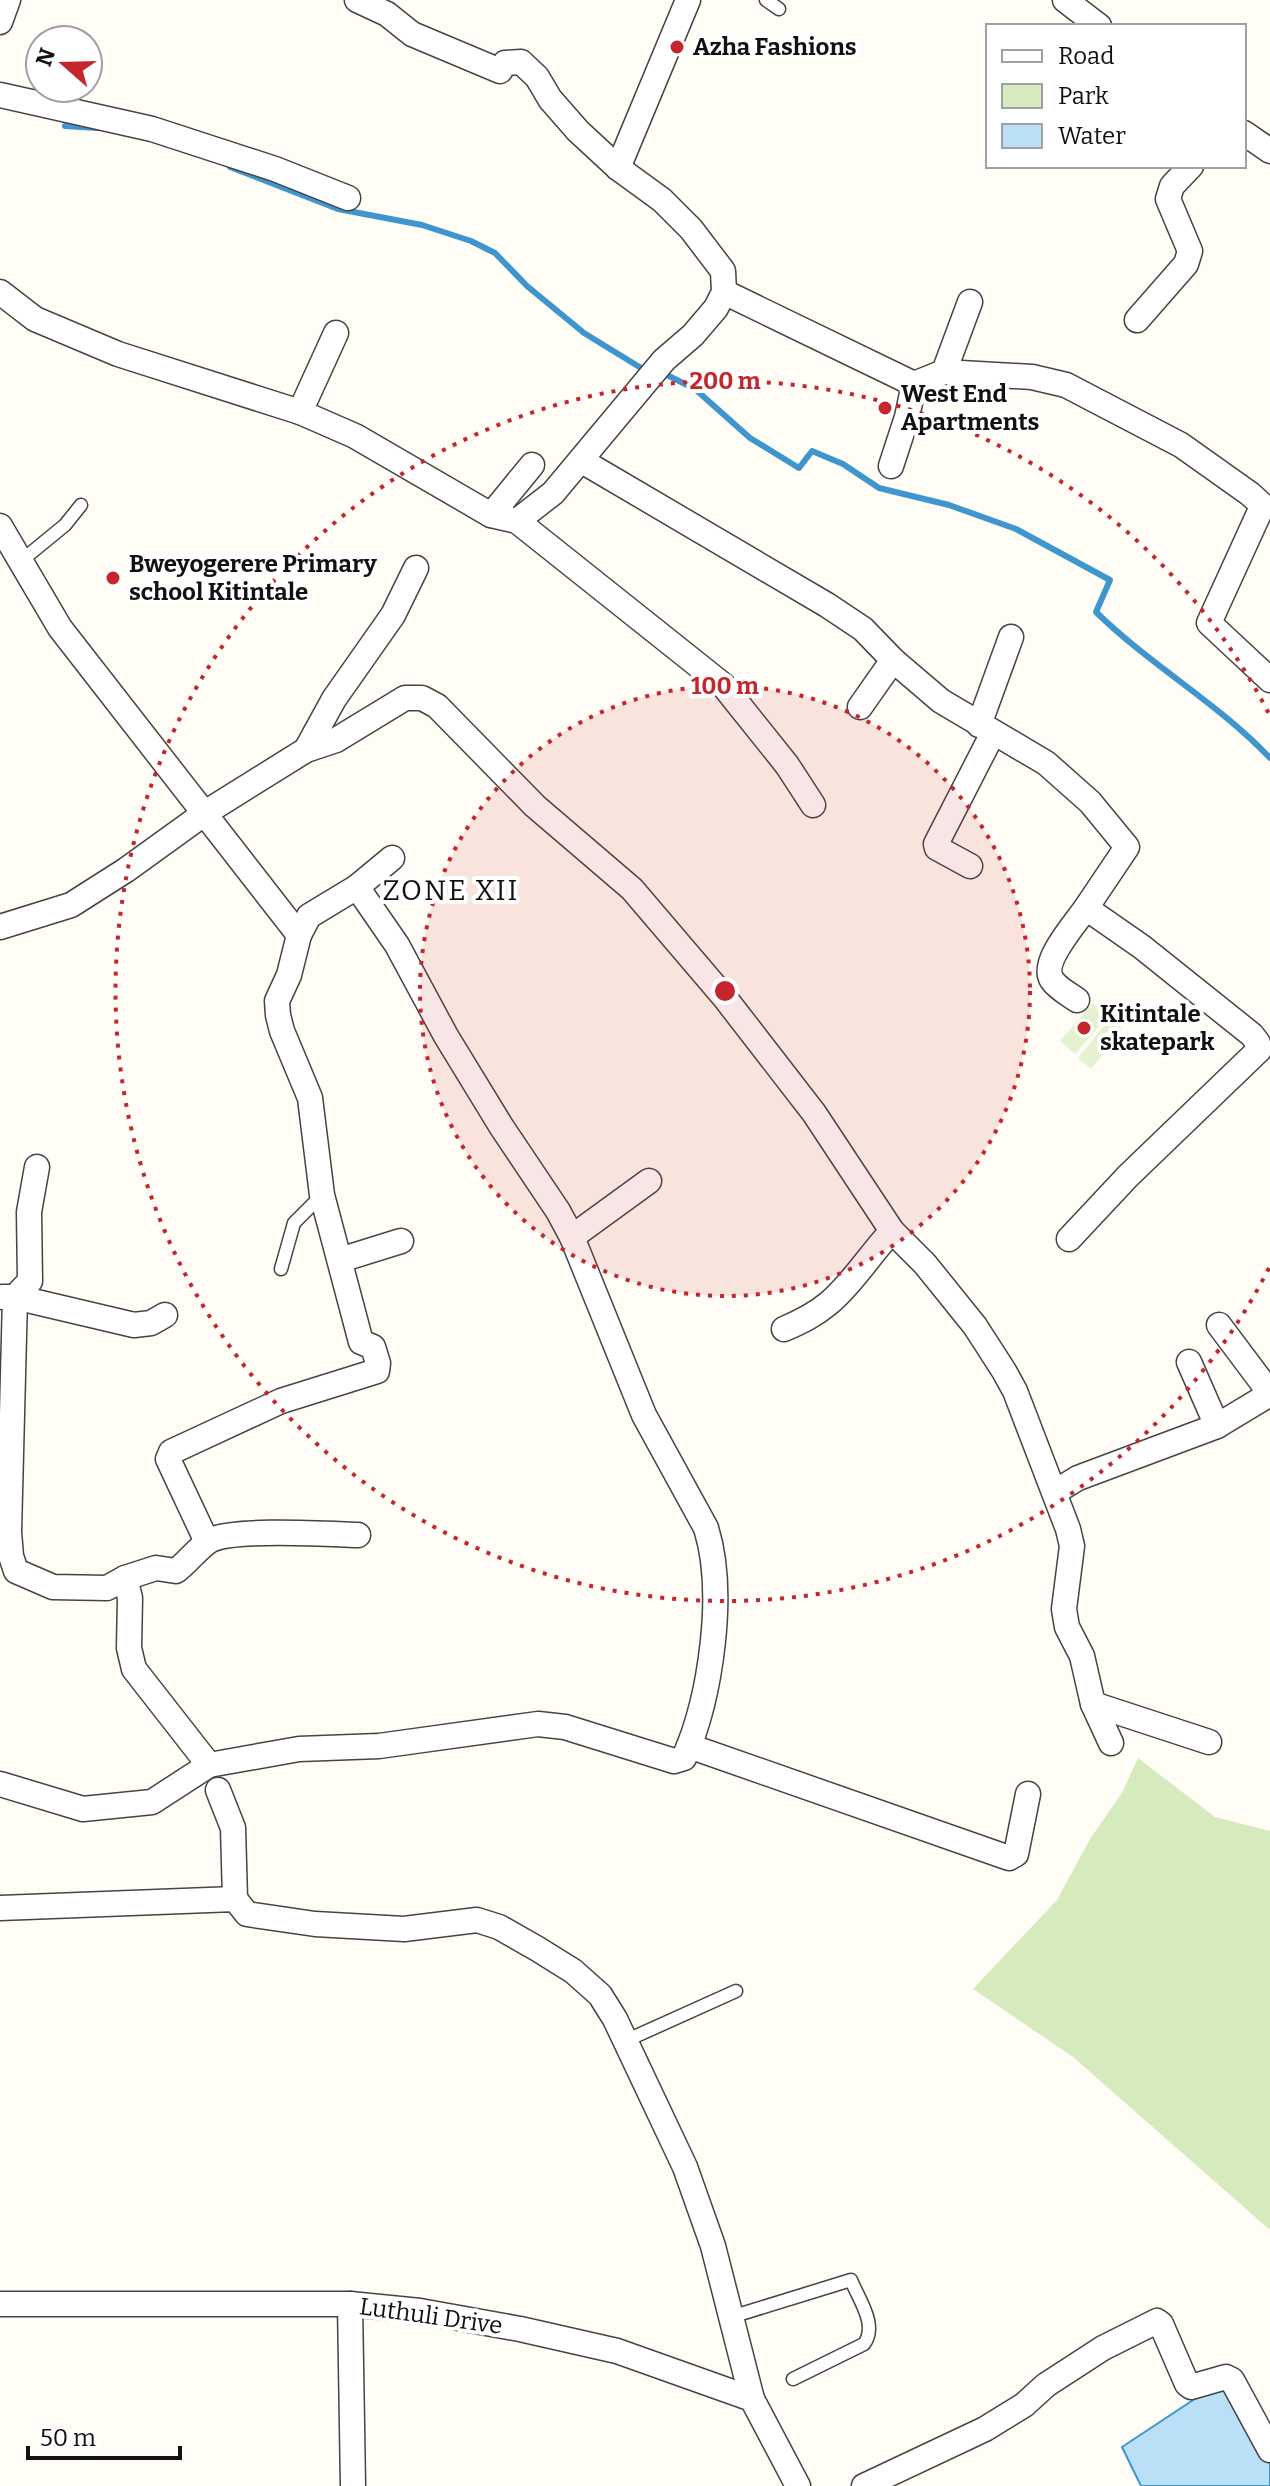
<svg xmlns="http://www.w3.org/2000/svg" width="1270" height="2486" font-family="Bitter,serif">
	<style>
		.green { fill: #d5ebbd }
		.pitch { fill: #e6f2cf }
		.water { fill: #b9e0f7; stroke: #3f96cf; stroke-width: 2 }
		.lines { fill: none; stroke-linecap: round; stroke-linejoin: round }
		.stream { stroke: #3f96cf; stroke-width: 6 }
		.service-casing { stroke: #444; stroke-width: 15 }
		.minor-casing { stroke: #444; stroke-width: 27 }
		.service { stroke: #fff; stroke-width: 12 }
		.minor { stroke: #fff; stroke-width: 24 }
		.ring { fill: none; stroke: #c4262e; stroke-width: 4; stroke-dasharray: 4 8 }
		.poi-dot { fill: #c4262e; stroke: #fff; stroke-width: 3 }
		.labels { text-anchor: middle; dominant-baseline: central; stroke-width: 8; stroke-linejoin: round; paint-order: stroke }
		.poi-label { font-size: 24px; font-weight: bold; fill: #111; stroke: #fff; text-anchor: start }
		.street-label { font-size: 24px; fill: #111; stroke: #fff }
		.quarter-label { font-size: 28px; letter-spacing: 2px; fill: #111; stroke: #fff }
		.centre { fill: #c4262e; stroke: #fff; stroke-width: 4 }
		.ring-label { font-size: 24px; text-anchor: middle; font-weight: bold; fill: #c4262e; stroke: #fff; stroke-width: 8; stroke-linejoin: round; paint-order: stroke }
	</style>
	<rect width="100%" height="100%" fill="#fffdf5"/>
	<!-- green -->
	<path class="green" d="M1138 1758 1215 1817 1270 1831V2230L1073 2057 973 1989 1057 1900 1090 1839 1122 1793Z"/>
	<!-- pitch -->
	<g class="pitch">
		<path d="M1093 1003 1108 1016 1075 1054 1060 1041Z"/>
		<path d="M1110 1018 1123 1029 1091 1069 1078 1058Z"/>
	</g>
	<!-- water -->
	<path class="water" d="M1225 2379 1270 2462V2486H1141L1122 2447Z"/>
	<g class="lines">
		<!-- stream -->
		<g class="stream">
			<path d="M65 126 97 128"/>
			<path d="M230 167 338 209 422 225 471 241 495 253 527 286 584 333 646 371"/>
			<path d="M661 372 695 389 750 438 799 468 812 451 843 464 879 488 949 505 1016 529 1110 580 1096 612C1150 665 1218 703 1270 758"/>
		</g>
		<defs>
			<g id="service">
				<path d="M766 0 779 9"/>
				<path d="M21 561 65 525 81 505"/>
				<path d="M281 1269 294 1223 322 1195"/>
				<path d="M625 2041 736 1991"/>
				<path d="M731 2317 851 2280C859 2300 878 2325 864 2344L793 2379"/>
			</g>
			<g id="minor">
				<path d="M357 0 387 14 412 34 500 71 505 63 521 62 537 77 550 99 578 131 618 168 662 200 691 229 723 271 724 292 716 308 693 335 664 360 553 493 517 521"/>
				<path d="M1065 0 1099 26"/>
				<path d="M0 22 8 0"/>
				<path d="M0 95 152 129 275 169 348 198"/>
				<path d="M1244 133 1270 151"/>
				<path d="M618 168 688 0"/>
				<path d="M0 292 35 319 118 354 300 412 355 436 491 515 517 521 723 685 787 765 813 805"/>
				<path d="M724 292 914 384 944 372 1032 377 1066 385 1181 445 1250 494 1261 504V509L1209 623 1270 680"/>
				<path d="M1137 320 1186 264 1190 251 1168 199 1172 186 1191 166"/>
				<path d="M944 372 970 302"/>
				<path d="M300 412 336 333"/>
				<path d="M582 461 827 605 863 629 893 660 941 701 1046 763 1090 802 1127 847 1086 908 1142 947 1252 1035 1258 1043 1259 1050 1128 1176 1069 1239"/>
				<path d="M891 466 907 417 914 384"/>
				<path d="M491 515 532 465"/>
				<path d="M0 526 60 628 299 935 289 975 277 1001 278 1015 282 1031 310 1098 322 1195 361 1342 373 1347 378 1363 377 1371 281 1401 171 1452 168 1459 207 1542"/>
				<path d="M860 707 893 660"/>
				<path d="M979 725 1011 637"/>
				<path d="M306 750 334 699 393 615 416 568"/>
				<path d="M970 866 937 848 936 844 993 733"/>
				<path d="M0 927 71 905 126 870 205 813 306 750 336 740 405 698H422L437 706 535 806 632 889 725 998 814 1113 892 1231 925 1264 975 1326 1004 1371 1015 1391 1068 1529 1072 1546 1064 1609 1067 1627 1082 1656 1093 1704 1111 1743"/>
				<path d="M299 935 309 916 357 887 392 858"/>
				<path d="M1077 1000C1070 995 1057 988 1052 980 1040 962 1076 923 1086 908"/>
				<path d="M37 1167 29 1212 30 1281 15 1297 9 1532 11 1556 16 1571 53 1587 107 1588 125 1578 156 1568 176 1571C188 1562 197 1549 209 1541 230 1528 328 1534 358 1535"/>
				<path d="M572 1237 649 1181"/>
				<path d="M340 1260 401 1241"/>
				<path d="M2 1297H15L134 1325 151 1323 165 1315"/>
				<path d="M1219 1325 1270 1393"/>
				<path d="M784 1329C800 1322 815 1315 829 1303 853 1283 870 1254 892 1231"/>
				<path d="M1189 1362 1217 1426"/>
				<path d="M1055 1492 1078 1478 1217 1426 1270 1394"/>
				<path d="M125 1578 130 1598 129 1648 134 1669 209 1765"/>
				<path d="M1093 1704 1209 1742"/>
				<path d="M689 1746 1009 1858 1016 1854 1028 1794"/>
				<path d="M0 1784 83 1809 152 1802 209 1765 299 1749 379 1746 538 1724 565 1727 674 1761 684 1758C711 1697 726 1592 706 1528L644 1415 572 1237 558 1211 501 1126 446 1036 397 945 357 887"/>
				<path d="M218 1790 233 1828 235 1899"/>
				<path d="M0 1908 235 1899 247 1914 315 1924 404 1929 477 1920 499 1927 536 1948 573 1971 600 1995 615 2019 685 2167 713 2246 752 2399"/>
				<path d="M0 2304H350L420 2311 520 2329 617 2351 752 2399 798 2486"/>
				<path d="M350 2304 353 2486"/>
				<path d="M864 2486 985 2429 1024 2405 1046 2385 1103 2348 1157 2321 1161 2324 1187 2384 1191 2387 1226 2377 1232 2380 1270 2450"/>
			</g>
		</defs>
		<!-- service casing -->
		<use href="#service" class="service-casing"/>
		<!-- minor casing -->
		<use href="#minor" class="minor-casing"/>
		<!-- service -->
		<use href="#service" class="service"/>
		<!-- minor -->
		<use href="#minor" class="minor"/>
	</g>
	<!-- distance rings -->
	<circle cx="725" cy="991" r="305" fill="#c4262e" fill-opacity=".12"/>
	<g class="ring">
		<circle cx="725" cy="991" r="305"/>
		<path d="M1269 1268A610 610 0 1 1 1269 714"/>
	</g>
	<!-- markers -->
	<g class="poi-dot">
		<circle cx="677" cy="47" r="8"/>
		<circle cx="885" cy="408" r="8"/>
		<circle cx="113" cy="578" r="8"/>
		<circle cx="1084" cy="1028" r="8"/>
	</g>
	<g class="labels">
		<!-- poi labels -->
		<g class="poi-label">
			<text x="693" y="47">Azha Fashions</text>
			<text x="901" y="394">West End<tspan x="901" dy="28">Apartments</tspan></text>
			<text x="129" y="564">Bweyogerere Primary<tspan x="129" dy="28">school Kitintale</tspan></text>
			<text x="1100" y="1014">Kitintale<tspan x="1100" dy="28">skatepark</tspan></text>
		</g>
		<!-- street labels -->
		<g class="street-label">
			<text transform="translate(431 2316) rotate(8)">Luthuli Drive</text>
		</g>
		<!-- quarter labels -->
		<g class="quarter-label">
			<text x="451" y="890">ZONE XII</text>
		</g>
	</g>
	<circle cx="725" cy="991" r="12" class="centre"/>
	<g class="ring-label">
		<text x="725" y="389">200 m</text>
		<text x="725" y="694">100 m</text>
	</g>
	<!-- legend -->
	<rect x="986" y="24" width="260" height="144" fill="#ffffff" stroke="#a0a0a0" stroke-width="2"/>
	<rect x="1002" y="50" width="40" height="12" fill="#ffffff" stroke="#a0a0a0" stroke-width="2"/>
	<text x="1058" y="64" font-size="24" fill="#111111">Road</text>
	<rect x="1002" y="84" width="40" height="24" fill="#d5ebbd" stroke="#a0a0a0" stroke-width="2"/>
	<text x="1058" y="104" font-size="24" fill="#111111">Park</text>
	<rect x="1002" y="124" width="40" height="24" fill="#b9e0f7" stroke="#a0a0a0" stroke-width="2"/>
	<text x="1058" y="144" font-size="24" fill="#111111">Water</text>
	<!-- north arrow -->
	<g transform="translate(64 64) rotate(290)"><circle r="38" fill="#ffffff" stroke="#a0a0a0" stroke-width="2"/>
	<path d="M0-6L14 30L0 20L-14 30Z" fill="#c4262e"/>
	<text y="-12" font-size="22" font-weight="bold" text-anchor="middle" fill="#111111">N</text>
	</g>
	<!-- scale -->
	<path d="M28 2446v12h152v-12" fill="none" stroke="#111111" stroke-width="4"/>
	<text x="40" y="2446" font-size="24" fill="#111111" stroke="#ffffff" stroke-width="6" paint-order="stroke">50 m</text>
</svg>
